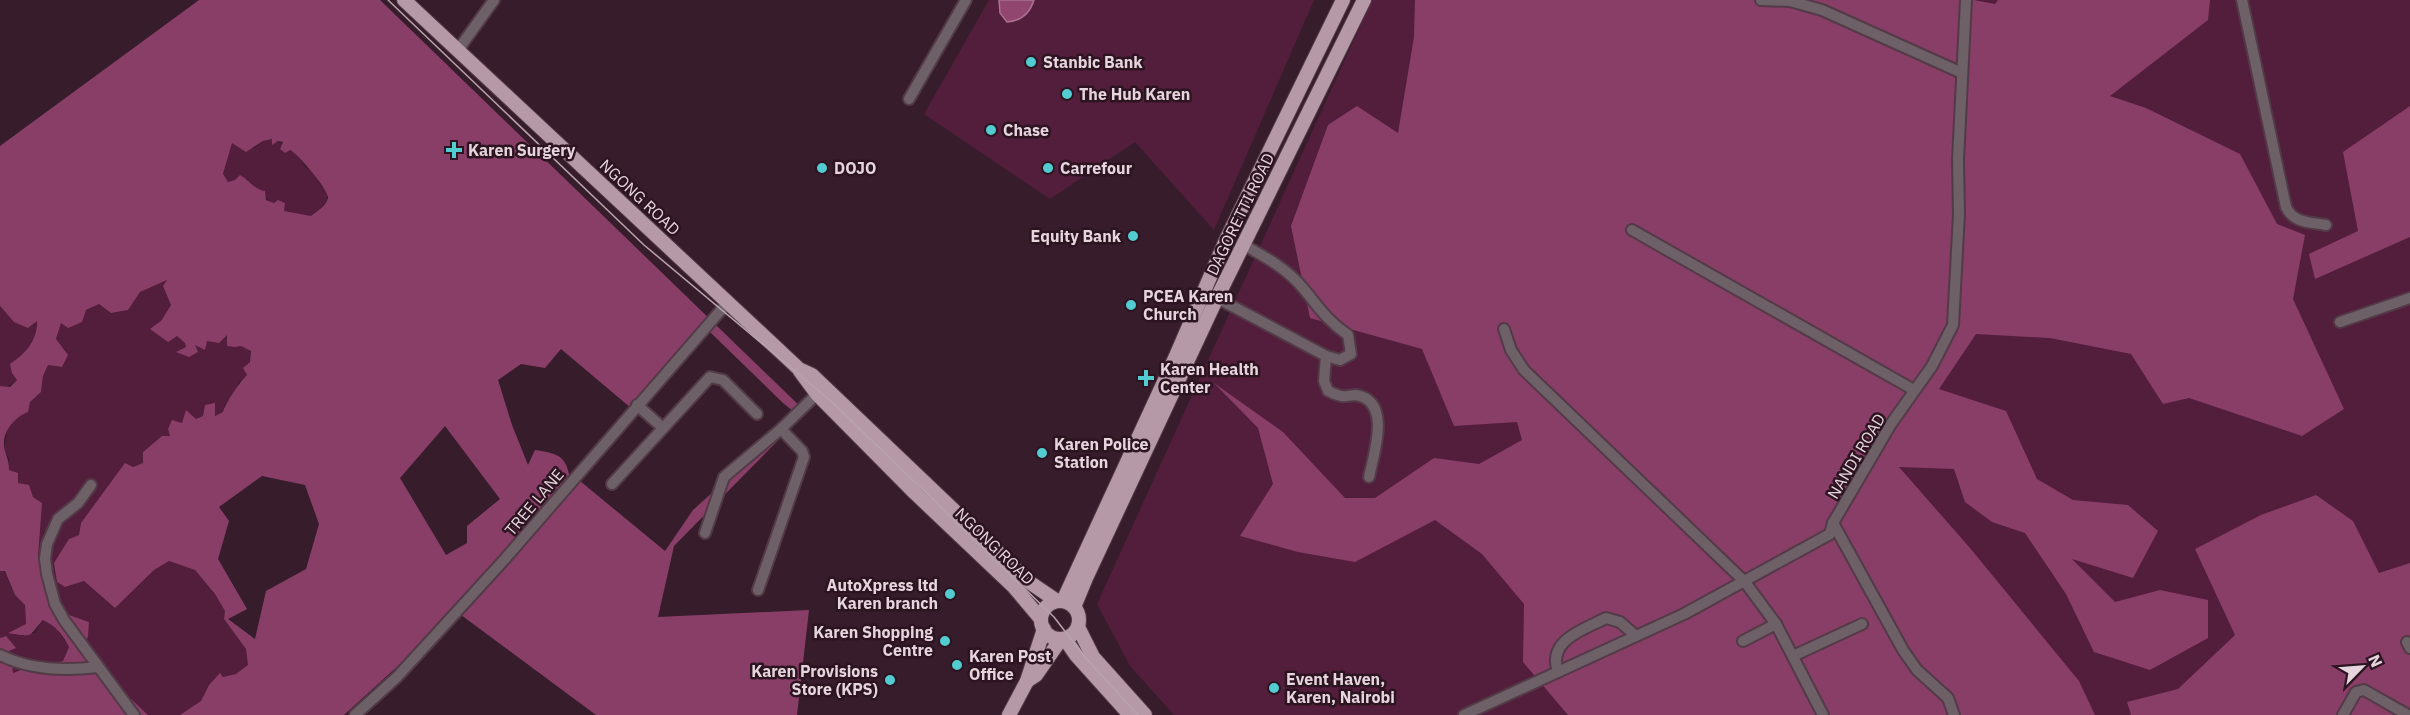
<svg xmlns="http://www.w3.org/2000/svg" width="2410" height="715" font-family="'IBM Plex Sans',sans-serif">
	<style>
		.green { fill: #531d3c }
		.forest { fill: #893e68; fill-rule: evenodd }
		.water { fill: #91466f; stroke: #aa7190; stroke-width: 1.5 }
		.lines { fill: none; stroke-linecap: round; stroke-linejoin: round }
		.minor-casing { stroke: #533a47; stroke-width: 14 }
		.major-casing { stroke: #533a47; stroke-width: 16 }
		.minor { stroke: #6e6067; stroke-width: 10 }
		.major { stroke: #b599a7; stroke-width: 14 }
		.tram { stroke: #b7a4ad; stroke-width: 1.5 }
		.poi-dot { fill: #52ccd0; stroke: #2c1421; stroke-width: 2 }
		.labels { text-anchor: middle; dominant-baseline: central; stroke-width: 5; stroke-linejoin: round; paint-order: stroke }
		.poi-label { font-size: 16px; font-weight: bold; fill: #e6d5dd; stroke: #2c1421; text-anchor: start }
		.street-label { font-size: 16px; fill: #e6d5dd; stroke: #2c1421 }
	</style>
	<rect width="100%" height="100%" fill="#371d2b"/>
	<!-- green -->
	<g class="green">
		<path d="M989 0H1314L1214 230 1135 142 1050 199 924 114Z"/>
		<path d="M1372 0H2410V715H1174L1130 666 1097 604Z"/>
		<path d="M273 139 272 144 278 141 298 154 304 166 312 171 322 187 327 189C329 203 321 208 311 216 303 214 295 215 288 213 273 208 258 189 247 179L228 182 223 175 232 142 254 148 263 141Z"/>
		<path d="M169 279 163 286 171 305 161 321 151 329 177 336 185 343 186 347 177 351 227 334 251 351 247 375 239 382 234 395 225 404 223 412 215 416V404L205 405 203 416 196 420 186 411 183 424 170 436H162L143 452 144 463 133 467 125 464 79 535 65 587 84 581 115 608 154 570 169 561 195 570 215 594 225 611 224 619 246 649 249 665 236 674 223 677 220 674 209 685 201 701 180 715H148L128 696H112L82 653 66 614 43 583 38 556 33 497 18 484 9 470V459L4 449 8 427 16 417 27 412 30 402 41 392 43 376 48 365 62 367 67 355 56 339 61 323 99 304 111 313 128 310 140 292Z"/>
		<path d="M0 306 14 322 37 320 38 333 21 357 18 379 6 388 0 386Z"/>
		<path d="M0 571H4L15 595 25 605 26 625 9 632 35 633 43 620 54 625 69 647 63 661 49 664 39 663 12 673 0 638Z"/>
	</g>
	<!-- forest -->
	<g class="forest">
		<path d="M199 0H380L806 412 674 546 658 617 809 610 797 715H596L457 612 344 715H180L201 701 209 685 220 673 223 677 236 674 248 665 246 649 224 619 225 611 215 594 195 570 169 561 154 570 115 608 84 581 65 587 57 582 54 563 69 539 79 535 81 523 125 463 133 467 143 463V452L162 436H170L168 429 172 420 182 423 186 410 196 419 203 416 205 405 215 403V416L223 412C225 404 241 380 247 375L243 368 250 362 251 351 241 346 235 347 227 346V335L219 343 207 341 205 350 195 345 198 352 189 357 176 352 186 347 185 343 177 336 168 342 150 329 161 321 171 305 163 286 167 280 140 292 128 310 111 313 99 304 86 310 82 322 68 328 61 323 56 339 68 355 62 367 48 365 43 376 41 392 30 402 28 412C13 418 0 434 5 451 7 458 9 461 9 470L18 473V483L29 485 33 497 42 503 38 556 43 583 66 614 89 622 88 636 82 653 112 696H128L148 715H0V638L6 636 16 648 5 653 11 656 13 673 39 663 49 664 63 661 69 647C63 635 56 626 43 620 27 638 34 637 8 633L26 624 25 605 15 595 5 571H0V386L10 387 17 380 12 373 10 364C26 354 38 339 37 321L28 328 14 322 0 306V146ZM272 139V145L278 141 283 142 280 149 285 153 290 150C298 154 329 190 328 198 326 206 317 211 311 216L284 211 285 203 278 200 274 203 266 200 265 191C255 190 249 180 240 175L235 180 228 182 223 174 232 143 246 152 263 141ZM710 332 783 403 798 415 693 510 665 551 580 481ZM561 349 631 408 571 485C567 457 562 454 535 450L528 465 512 425 498 380 521 364 545 368ZM445 426 500 499 467 526V543L446 555 400 478ZM262 476 305 485 319 524 306 569 266 591 255 639 228 619 247 609 218 559 229 521 219 507Z"/>
		<path d="M1415 0H1974L1995 4 1998 0H2210L2208 20 2110 96 2146 108 2240 154 2277 224 2305 235 2293 299 2344 409 2302 436 2189 398 2163 404 2131 354 2050 338 1976 334 1939 389 2006 411 2037 479 2073 500 2128 505 2158 531 2133 578 2072 559 2115 602 2160 590 2208 600V638L2150 670 2094 652 2066 594 2025 533 1992 522 1965 502 1954 469 1899 467 1970 548 2079 681 2095 715H1568L1523 662 1524 604 1482 554 1435 520 1355 562 1298 552 1240 536 1273 484 1258 428 1214 383 1283 432 1345 498H1375L1434 458 1479 464 1522 440 1517 422 1454 426 1422 349 1310 318 1291 226 1328 125 1357 106 1398 133 1414 37Z"/>
		<path d="M2410 106V237L2315 279 2309 254 2358 231 2343 152Z"/>
		<path d="M2316 495 2353 521 2379 573 2410 563V715H2131L2127 702 2178 689 2235 635 2195 549 2261 515Z"/>
	</g>
	<!-- water -->
	<path class="water" d="M999 0H1034C1030 13 1021 21 1007 22L1000 13Z"/>
	<g class="lines">
		<defs>
			<g id="minor">
				<path d="M1761 0 1790 1 1822 10 1962 73"/>
				<path d="M2242 0 2286 207C2293 223 2310 222 2326 225"/>
				<path d="M458 50 494 0"/>
				<path d="M909 99 966 0"/>
				<path d="M1632 230 1914 390"/>
				<path d="M1217 298 1326 356 1340 360 1351 354 1348 335C1326 320 1318 306 1302 287 1286 268 1265 257 1244 245"/>
				<path d="M2340 322 2410 298"/>
				<path d="M1504 329 1511 350 1524 370 1745 582 1776 624 1823 715"/>
				<path d="M1326 356 1324 381 1328 391C1332 393 1337 395 1341 396 1346 397 1351 395 1356 395 1392 401 1374 453 1369 477"/>
				<path d="M637 405 663 428"/>
				<path d="M612 484 710 377 723 380 757 414"/>
				<path d="M91 485 78 503 58 519 47 544 45 559 47 574 55 604 64 620 134 715"/>
				<path d="M1833 523 1903 650 1917 670 1948 698 1954 715"/>
				<path d="M705 533 724 477 781 429 817 394"/>
				<path d="M758 590 804 457 802 451 781 429"/>
				<path d="M1743 641 1776 624"/>
				<path d="M2407 642 2410 648"/>
				<path d="M0 655C30 670 66 671 98 667"/>
				<path d="M1793 656 1862 624"/>
				<path d="M1558 672C1547 640 1583 630 1606 618L1620 622 1636 636"/>
				<path d="M355 715 397 677 504 560 728 302"/>
				<path d="M1464 715 1684 614 1830 534 1833 523 1891 424 1932 366 1953 325 1959 214 1958 160 1966 0"/>
				<path d="M2343 715 2356 692 2364 690 2408 715"/>
			</g>
			<g id="major">
				<path d="M404 0 799 369 812 375 1029 582 1057 601"/>
				<path d="M800 371 817 394 915 493 1014 587 1041 619"/>
				<path d="M1063 601 1176 356 1226 240 1343 0"/>
				<circle cx="1060" cy="620" r="19"/>
				<path d="M1074 607 1086 578 1214 304 1364 0"/>
				<path d="M1078 627 1093 657 1145 715"/>
				<path d="M1065 639 1076 655 1130 715"/>
				<path d="M1027 681 1036 675 1061 639"/>
				<path d="M1009 715 1027 681 1044 629"/>
			</g>
		</defs>
		<!-- minor casing -->
		<use href="#minor" class="minor-casing"/>
		<!-- major casing -->
		<use href="#major" class="major-casing"/>
		<!-- minor -->
		<use href="#minor" class="minor"/>
		<!-- major -->
		<use href="#major" class="major"/>
		<!-- tram -->
		<path class="tram" d="M388 0 644 245 832 402 1054 617 1084 656 1138 715"/>
	</g>
	<!-- markers -->
	<g class="poi-dot">
		<circle cx="1031" cy="62" r="6"/>
		<circle cx="1067" cy="94" r="6"/>
		<circle cx="991" cy="130" r="6"/>
		<path d="M451 141h6v6h6v6h-6v6h-6v-6h-6v-6h6z"/>
		<circle cx="822" cy="168" r="6"/>
		<circle cx="1048" cy="168" r="6"/>
		<circle cx="1133" cy="236" r="6"/>
		<circle cx="1131" cy="305" r="6"/>
		<path d="M1143 369h6v6h6v6h-6v6h-6v-6h-6v-6h6z"/>
		<circle cx="1042" cy="453" r="6"/>
		<circle cx="950" cy="594" r="6"/>
		<circle cx="945" cy="641" r="6"/>
		<circle cx="957" cy="665" r="6"/>
		<circle cx="890" cy="680" r="6"/>
		<circle cx="1274" cy="688" r="6"/>
	</g>
	<g class="labels">
		<!-- poi labels -->
		<g class="poi-label">
			<text x="1043" y="62">Stanbic Bank</text>
			<text x="1079" y="94">The Hub Karen</text>
			<text x="1003" y="130">Chase</text>
			<text x="468" y="150">Karen Surgery</text>
			<text x="834" y="168">DOJO</text>
			<text x="1060" y="168">Carrefour</text>
			<text x="1121" y="236" text-anchor="end">Equity Bank</text>
			<text x="1143" y="296">PCEA Karen<tspan x="1143" dy="18">Church</tspan></text>
			<text x="1160" y="369">Karen Health<tspan x="1160" dy="18">Center</tspan></text>
			<text x="1054" y="444">Karen Police<tspan x="1054" dy="18">Station</tspan></text>
			<text x="938" y="585" text-anchor="end">AutoXpress ltd<tspan x="938" dy="18">Karen branch</tspan></text>
			<text x="933" y="632" text-anchor="end">Karen Shopping<tspan x="933" dy="18">Centre</tspan></text>
			<text x="969" y="656">Karen Post<tspan x="969" dy="18">Office</tspan></text>
			<text x="878" y="671" text-anchor="end">Karen Provisions<tspan x="878" dy="18">Store (KPS)</tspan></text>
			<text x="1286" y="679">Event Haven,<tspan x="1286" dy="18">Karen, Nairobi</tspan></text>
		</g>
		<!-- street labels -->
		<g class="street-label">
			<text transform="translate(640 197) rotate(43)">NGONG ROAD</text>
			<text transform="translate(1240 214) rotate(-64)">DAGORETTI ROAD</text>
			<text transform="translate(1856 456) rotate(-59)">NANDI ROAD</text>
			<text transform="translate(534 502) rotate(-50)">TREE LANE</text>
			<text transform="translate(995 546) rotate(44)">NGONG ROAD</text>
		</g>
	</g>
	<!-- north arrow -->
	<g transform="translate(2362 667) rotate(65)" stroke="#2c1421" stroke-width="4.5" paint-order="stroke">
	<path d="M0-4.5L10 22L0 15L-10 22Z" fill="#e6d5dd"/>
	<text y="-9" font-size="16" font-weight="bold" text-anchor="middle" fill="#e6d5dd">N</text>
	</g>
</svg>
